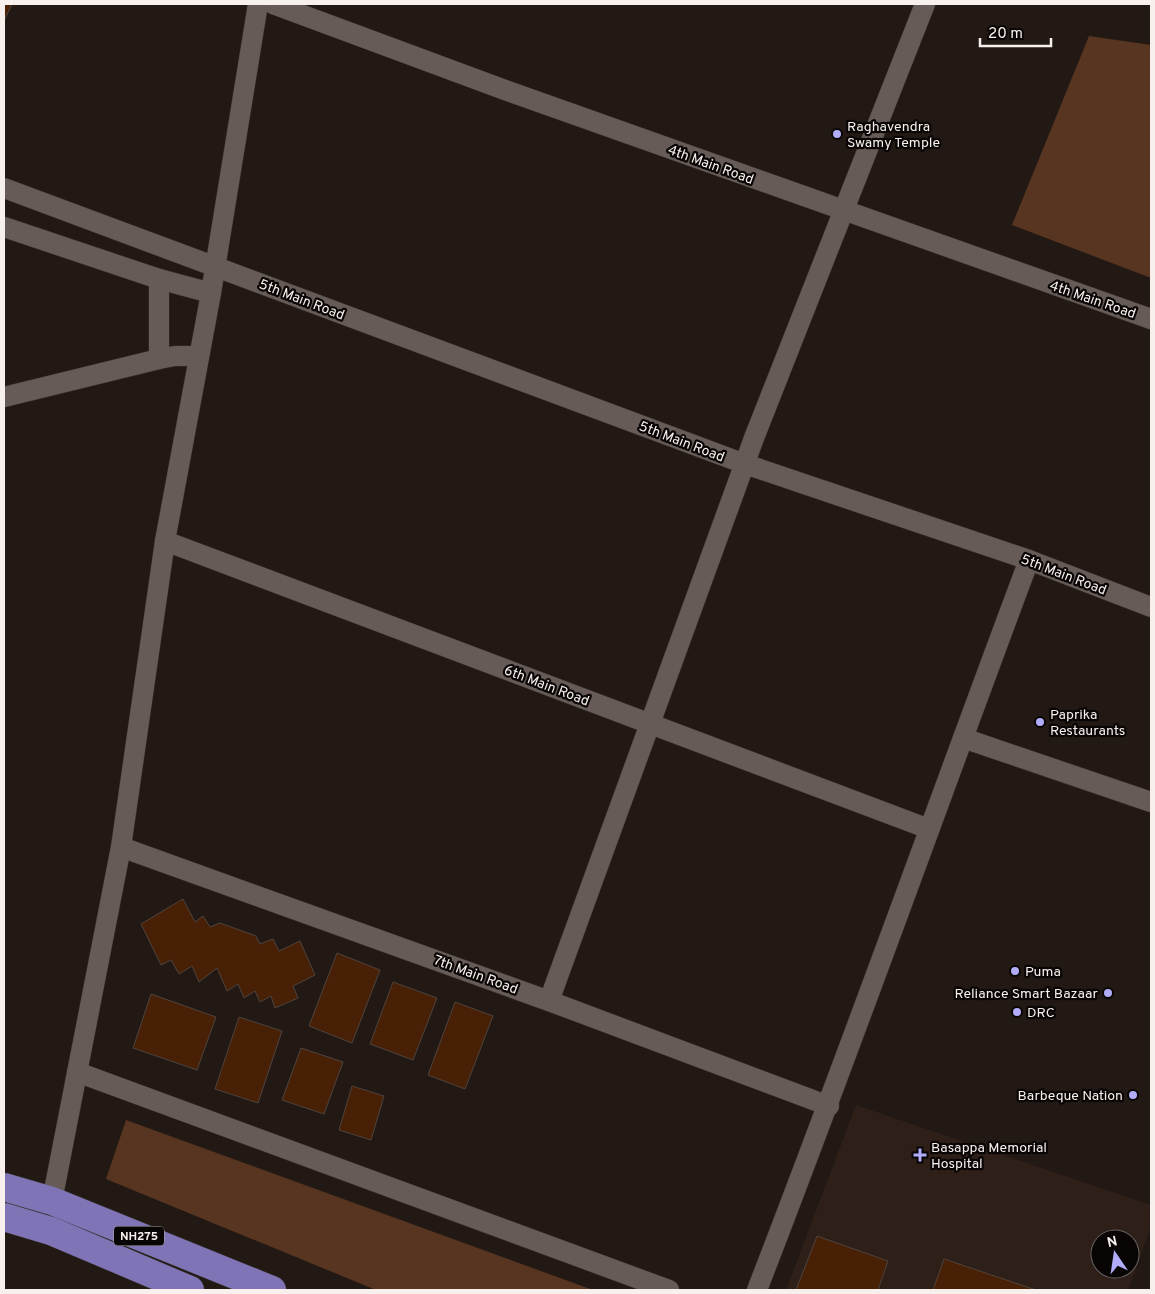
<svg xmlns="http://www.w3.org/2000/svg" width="1155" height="1294" viewBox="0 0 1155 1294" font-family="Overpass,sans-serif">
  <rect width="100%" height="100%" fill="#221914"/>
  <!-- built -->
  <path fill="#2e1f18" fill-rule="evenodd" d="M856,1105L1151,1205V1226L1128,1290H786ZM1100,1239H1130V1269H1100Z"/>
  <!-- green -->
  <g fill="#583520">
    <polygon points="1089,36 1151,45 1151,278 1012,225"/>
    <polygon points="126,1120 593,1290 376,1290 106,1179"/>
  </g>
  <!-- building -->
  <g fill="#482006" stroke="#4e443f">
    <polygon points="4,4 12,4 4,21"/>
    <polygon points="183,899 195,922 203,916 210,927 220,923 256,936 260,944 273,939 279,951 300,941 315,975 293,986 298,998 275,1008 271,996 260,1002 255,991 244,998 238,984 227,991 217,968 199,982 192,966 179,974 171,960 161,965 141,924"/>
    <polygon points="337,953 380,970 352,1043 309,1026"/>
    <polygon points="393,982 437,998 413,1060 370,1044"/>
    <polygon points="151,994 216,1017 197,1070 133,1048"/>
    <polygon points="455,1002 493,1016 465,1089 428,1075"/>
    <polygon points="239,1017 282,1031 258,1103 215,1089"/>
    <polygon points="301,1048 343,1062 324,1114 282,1100"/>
    <polygon points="352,1086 384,1096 371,1140 339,1130"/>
    <polygon points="817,1236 888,1261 878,1290 796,1290"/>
    <polygon points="944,1259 1036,1290 933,1290"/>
  </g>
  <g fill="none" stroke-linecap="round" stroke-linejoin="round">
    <defs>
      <g id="minor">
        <polyline points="273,4 505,90 1151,319"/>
        <polyline points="4,188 745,464 1029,560 1151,607"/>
        <polyline points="4,227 159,279 211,293"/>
        <polyline points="159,359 159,279"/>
        <polyline points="4,397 159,359 175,356 199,356"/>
        <polyline points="165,541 929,829"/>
        <polyline points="963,738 1151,802"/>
        <polyline points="121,847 549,1001 829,1106"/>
        <polyline points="549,1001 754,438 925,4"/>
        <polyline points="77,1072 669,1290"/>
        <polyline points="52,1201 121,847 165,541 211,293 258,4"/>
        <path d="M757,1290C851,1048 938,803 1029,560"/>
      </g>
      <g id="primary">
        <polyline points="4,1187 52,1201 272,1290"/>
        <polyline points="4,1217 51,1231 190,1290"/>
      </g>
    </defs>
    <!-- minor casing -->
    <use href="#minor" stroke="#3a3431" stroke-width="21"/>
    <!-- primary casing -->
    <use href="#primary" stroke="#3a3431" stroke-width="29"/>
    <!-- minor -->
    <use href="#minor" stroke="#665b56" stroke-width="20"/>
    <!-- primary -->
    <use href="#primary" stroke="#7f74b5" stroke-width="28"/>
  </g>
  <!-- markers -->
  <g fill="#b1adfa" stroke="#080504" stroke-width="2">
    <circle cx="837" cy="134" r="5"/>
    <circle cx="1040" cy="722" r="5"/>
    <circle cx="1015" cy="971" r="5"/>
    <circle cx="1108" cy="993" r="5"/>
    <circle cx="1017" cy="1012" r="5"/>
    <circle cx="1133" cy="1095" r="5"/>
    <path d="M917.5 1147.5h5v5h5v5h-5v5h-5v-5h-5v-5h5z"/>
  </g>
  <g text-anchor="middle" stroke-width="4.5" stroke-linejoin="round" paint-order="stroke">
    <!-- shield labels -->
    <rect fill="#080504" stroke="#afaaa7" stroke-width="1" x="114" y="1226.5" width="50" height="19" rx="4"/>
    <g font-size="12" font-weight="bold" fill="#f7f0ed">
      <text x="139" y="1240">NH275</text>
    </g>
    <!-- poi labels -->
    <g font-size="14" fill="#f7f0ed" stroke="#080504" text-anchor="start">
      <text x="847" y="131">Raghavendra<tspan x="847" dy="16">Swamy Temple</tspan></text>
      <text x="1050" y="719">Paprika<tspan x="1050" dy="16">Restaurants</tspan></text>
      <text x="1025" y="976">Puma</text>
      <text x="1098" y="998" text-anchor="end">Reliance Smart Bazaar</text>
      <text x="1027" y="1017">DRC</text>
      <text x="1123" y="1100" text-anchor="end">Barbeque Nation</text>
      <text x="931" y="1152">Basappa Memorial<tspan x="931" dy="16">Hospital</tspan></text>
    </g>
    <!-- street labels -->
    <g font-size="14" fill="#f7f0ed" stroke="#080504">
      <text transform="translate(711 164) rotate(20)" y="5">4th Main Road</text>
      <text transform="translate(302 299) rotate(21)" y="5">5th Main Road</text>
      <text transform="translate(1093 299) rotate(19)" y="5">4th Main Road</text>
      <text transform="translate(682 441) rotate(21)" y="5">5th Main Road</text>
      <text transform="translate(1064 574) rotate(21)" y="5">5th Main Road</text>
      <text transform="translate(547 685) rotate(21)" y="5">6th Main Road</text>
      <text transform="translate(476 974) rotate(20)" y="5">7th Main Road</text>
    </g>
  </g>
  <!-- border -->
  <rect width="1155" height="1294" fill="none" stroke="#f7f0ed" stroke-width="10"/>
  <!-- north arrow -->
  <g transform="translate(1115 1254) rotate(347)"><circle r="24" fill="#080504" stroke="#686361"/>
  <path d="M0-4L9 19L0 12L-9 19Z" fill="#b1adfa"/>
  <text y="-8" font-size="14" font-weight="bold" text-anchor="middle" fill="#f7f0ed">N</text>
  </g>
  <!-- scale -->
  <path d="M980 38v8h71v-8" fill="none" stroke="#f7f0ed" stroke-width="2.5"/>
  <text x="988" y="38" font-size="15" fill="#f7f0ed" stroke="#080504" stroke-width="4" paint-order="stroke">20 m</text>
</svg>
